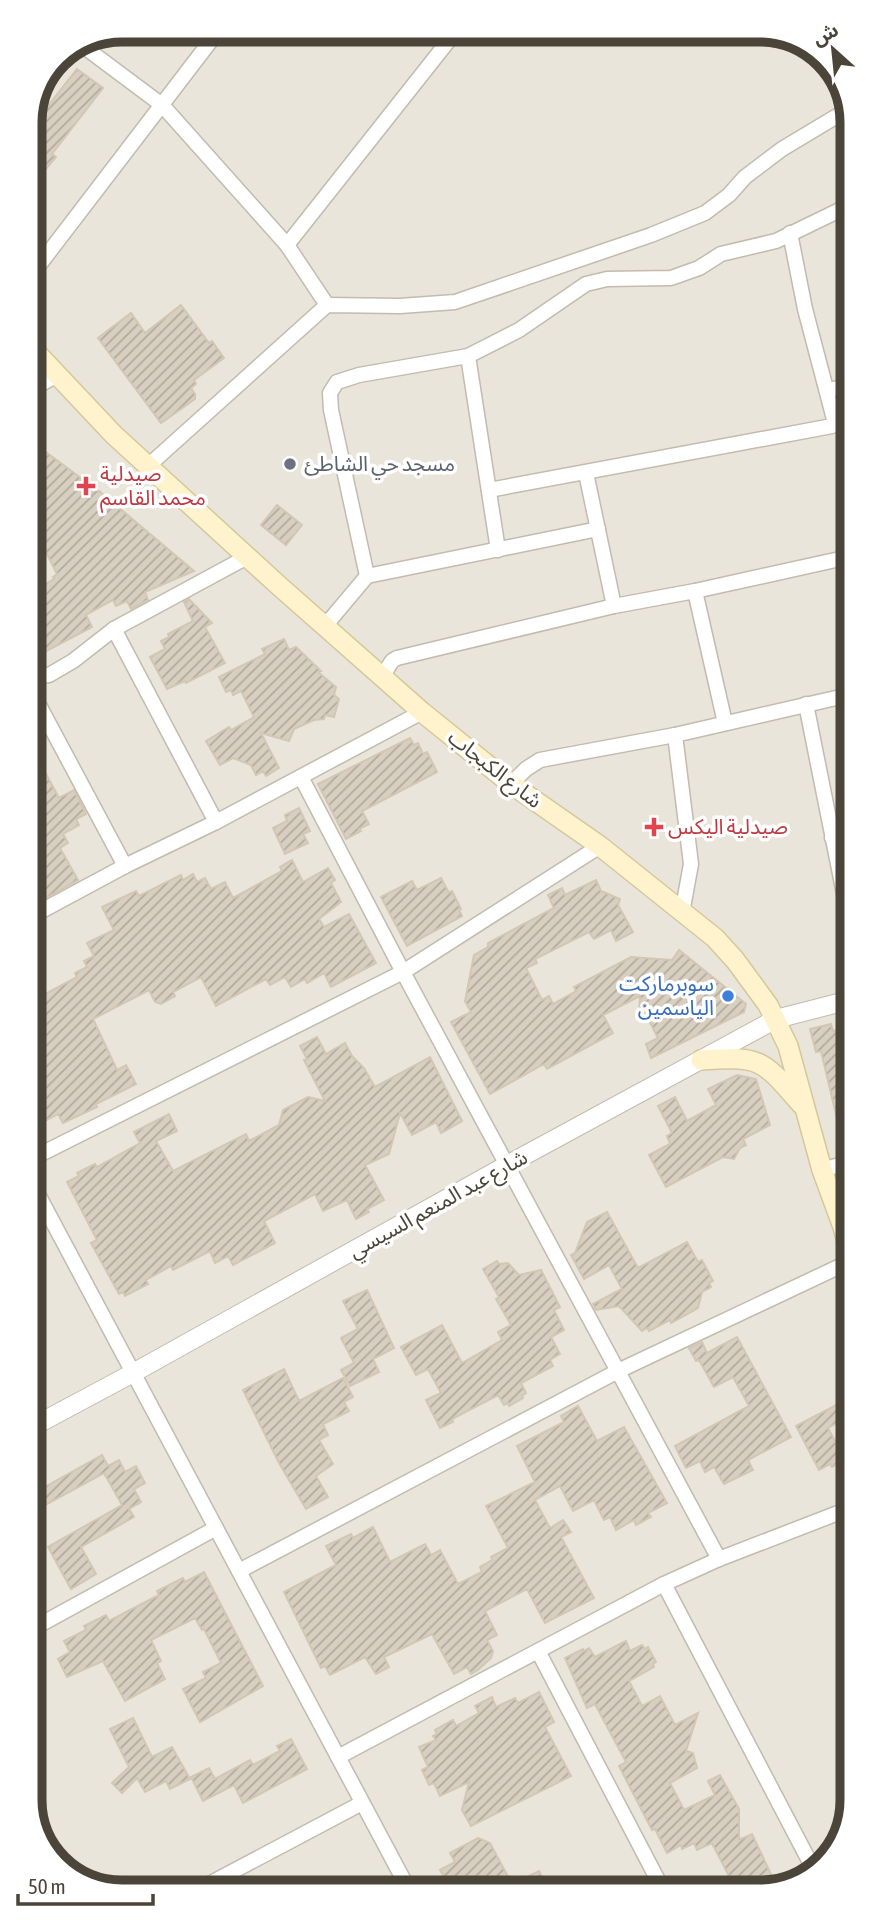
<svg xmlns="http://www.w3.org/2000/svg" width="882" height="1922" viewBox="0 0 882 1922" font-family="'Asap Condensed','Noto Sans Arabic',sans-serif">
  <defs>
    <pattern id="building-hatch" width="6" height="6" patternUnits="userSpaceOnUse" patternTransform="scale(1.75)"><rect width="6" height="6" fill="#d8cfc1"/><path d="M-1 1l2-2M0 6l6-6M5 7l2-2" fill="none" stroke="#b1aa9e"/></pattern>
  </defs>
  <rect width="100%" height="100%" fill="#f6f3ec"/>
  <!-- residential -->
  <polygon fill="#eae5da" points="122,30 767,30 816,49 847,92 852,1801 833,1856 790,1887 115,1892 66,1873 35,1830 30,116 57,56"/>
  <!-- building -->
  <g fill="url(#building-hatch)" stroke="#d3c7b4" stroke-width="2">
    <polygon points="77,69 103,88 52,154 56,157 30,188 30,129"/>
    <polygon points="181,305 209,343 212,341 224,358 194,380 196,384 191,388 195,394 195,399 161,423 98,338 131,313 145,333"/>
    <polygon points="31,441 85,481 86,480 194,571 145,592 148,600 131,609 127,601 116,606 113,600 86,615 92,627 31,659 31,592 54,579 53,577 57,574 45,550 36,555 31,546"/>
    <polygon points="277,505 302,525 286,545 261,525"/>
    <polygon points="189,599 212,623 205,627 225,663 186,683 185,681 167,689 150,657 165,649 161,641 169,637 168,634 193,621 184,602"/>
    <polygon points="284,639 289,650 296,647 321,671 318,672 336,687 334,695 339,699 334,717 325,715 324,719 314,720 294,729 289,741 261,733 279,768 266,776 263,771 256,775 251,765 233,758 220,765 206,741 229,727 231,730 254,717 241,691 233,695 231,690 226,692 219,677 265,654 262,649"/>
    <polygon points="410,738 414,745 418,743 423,754 427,752 437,772 362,811 369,824 359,829 361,831 346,839 318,784"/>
    <polygon points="32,748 59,798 74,790 86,814 76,819 79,825 63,834 68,843 60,848 78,880 46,898 32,872"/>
    <polygon points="299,808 310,831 303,834 308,843 285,854 273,828 287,821 285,815"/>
    <polygon points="292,860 303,882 328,868 335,880 331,883 341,902 319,919 324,927 349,914 376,963 331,987 324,973 307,983 305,979 291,987 285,977 270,985 266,979 216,1006 201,977 173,992 175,996 161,1004 155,1002 149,990 93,1019 117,1070 126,1065 136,1084 96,1104 97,1107 63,1123 58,1114 41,1123 33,1107 33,1086 43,1081 33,1063 32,1001 77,977 75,973 87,967 84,961 94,956 87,943 114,930 102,907 136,891 139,896 181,875 183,880 193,874 197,882 205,878 211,889 225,882 233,898 282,871 280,867"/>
    <polygon points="441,878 449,893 452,891 461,909 459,910 462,916 407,946 381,897 412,881 417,890"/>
    <polygon points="596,880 601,891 620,899 618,905 633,932 616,941 611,930 594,939 589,932 535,959 537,963 526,968 542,1000 549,996 553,1004 576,991 574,987 631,957 672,960 679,950 746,1004 744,1012 651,1058 646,1044 658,1038 645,1013 639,1013 640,996 603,1015 613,1033 547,1069 544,1064 490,1094 451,1022 471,1012 465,1001 474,955 488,947 488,943 554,908 548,895 562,888 565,895"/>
    <polygon points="831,1024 833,1031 850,1027 850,1153 845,1153 821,1051 816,1052 810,1029"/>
    <polygon points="317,1037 326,1054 345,1043 352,1056 364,1068 375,1087 430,1057 462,1121 441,1133 436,1122 412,1135 400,1113 389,1154 365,1165 384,1200 367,1209 369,1212 356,1219 347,1200 323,1211 315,1194 264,1221 275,1243 233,1265 228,1256 215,1263 210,1251 173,1270 171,1266 146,1280 148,1284 125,1296 123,1292 119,1294 91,1243 97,1240 67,1182 79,1176 77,1173 95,1164 97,1167 140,1143 134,1132 169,1114 177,1131 156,1141 173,1171 246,1134 249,1141 279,1125 283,1110 308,1097 325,1101 304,1060 307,1059 300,1046"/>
    <polygon points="737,1075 756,1079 770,1125 743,1139 746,1145 740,1148 734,1159 723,1157 666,1187 649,1155 670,1144 667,1136 672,1133 658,1106 675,1097 687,1121 716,1105 708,1089"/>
    <polygon points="607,1212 638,1268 687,1242 698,1262 702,1260 713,1281 709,1283 711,1287 702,1292 698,1308 671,1323 670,1320 649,1331 647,1328 642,1331 619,1306 596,1310 593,1304 622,1289 609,1265 584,1279 571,1255 575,1253 587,1222"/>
    <polygon points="497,1261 499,1264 508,1263 519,1275 541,1270 560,1307 554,1310 564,1330 551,1337 560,1354 550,1360 553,1366 521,1383 526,1393 522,1396 523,1398 509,1406 508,1403 504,1405 498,1395 452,1419 453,1422 440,1428 426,1400 441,1393 428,1369 416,1375 401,1347 442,1325 462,1363 502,1340 498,1332 511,1325 496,1299 499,1297 483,1269"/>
    <polygon points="367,1290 394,1348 373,1359 379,1372 350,1386 341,1370 354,1363 341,1338 358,1329 343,1301"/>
    <polygon points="737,1337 791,1437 748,1460 753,1470 724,1484 714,1467 705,1472 700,1461 686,1468 675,1446 749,1406 733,1377 714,1387 699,1360 696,1361 689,1348 702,1342 707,1353"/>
    <polygon points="284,1369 299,1401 343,1378 353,1397 344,1402 349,1411 323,1424 328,1435 319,1440 333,1464 316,1476 328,1497 306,1509 279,1463 243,1390"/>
    <polygon points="838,1404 846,1418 828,1428 845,1460 832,1467 830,1464 819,1470 796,1426"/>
    <polygon points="578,1406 597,1441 624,1427 667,1503 648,1513 651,1517 636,1525 634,1520 616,1530 610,1517 604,1520 594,1500 573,1511 560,1486 535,1500 550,1528 563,1520 571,1532 561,1537 594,1598 545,1623 527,1589 485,1611 497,1635 487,1640 493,1651 491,1658 478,1670 471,1674 467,1667 454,1674 432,1634 384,1657 389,1667 376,1674 365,1657 330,1675 325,1666 321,1668 284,1592 336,1565 326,1546 351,1534 353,1538 373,1527 390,1562 425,1544 431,1555 440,1550 458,1584 482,1572 480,1567 492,1560 491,1557 508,1548 486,1506 535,1482 517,1446 564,1422 561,1416"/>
    <polygon points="102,1455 108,1466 119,1460 125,1472 136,1466 145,1483 134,1489 141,1502 129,1509 134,1517 81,1547 96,1574 71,1589 48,1547 122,1505 104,1473 34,1511 34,1493"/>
    <polygon points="204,1572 263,1686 200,1722 183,1689 206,1678 203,1672 221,1663 204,1629 202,1630 195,1618 151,1640 161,1661 157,1663 165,1679 125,1701 103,1661 67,1677 58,1659 70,1652 64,1641 86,1630 84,1626 106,1615 109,1621 159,1595 157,1591 183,1578 185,1582"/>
    <polygon points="626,1641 630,1651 642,1645 645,1649 648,1647 656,1662 653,1664 654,1667 629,1681 642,1706 660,1696 675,1725 698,1713 686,1751 693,1753 697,1768 670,1783 684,1810 715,1795 708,1781 720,1775 739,1809 739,1840 752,1834 777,1887 735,1888 712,1843 697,1850 694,1843 682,1849 681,1845 667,1853 655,1829 652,1830 619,1766 626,1762 595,1704 587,1708 565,1658 583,1649 584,1651 589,1648 595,1657"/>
    <polygon points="539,1692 554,1722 545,1727 571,1776 471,1826 462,1810 469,1782 440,1796 434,1783 429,1785 422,1770 428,1767 419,1747 436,1740 433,1736 437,1734 435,1730 453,1720 456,1726 479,1713 475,1706 492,1697 496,1707 515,1698 518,1703"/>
    <polygon points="133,1718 152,1757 172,1747 190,1779 170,1789 166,1781 145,1792 137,1778 122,1793 112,1783 129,1767 110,1729"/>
    <polygon points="291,1739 307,1769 243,1803 234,1785 203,1801 191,1777 209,1768 215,1779 250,1760 253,1765 280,1751 277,1746"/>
    <polygon points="478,1838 490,1843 512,1884 539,1871 548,1889 451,1890 440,1870 455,1862 450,1853"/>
  </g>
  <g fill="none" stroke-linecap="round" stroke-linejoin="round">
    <defs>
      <g id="minor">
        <polyline points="83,46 162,105 287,245 327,305"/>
        <polyline points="287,245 457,30"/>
        <polyline points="30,277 219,30"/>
        <polyline points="468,356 498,550"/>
        <polyline points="31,390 57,375"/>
        <polyline points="828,390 848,386"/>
        <polyline points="148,466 327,305 400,306 455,302 651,235 705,213 729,195 745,177 782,149 847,110"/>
        <polyline points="586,473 614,606"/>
        <polyline points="489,490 832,426 835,423 805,309 790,233"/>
        <polyline points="367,576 598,529"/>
        <polyline points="695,591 725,723"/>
        <polyline points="325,626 367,576 331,410 330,393 337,382 359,375 468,356 519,330 586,284 607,279 671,278 699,268 721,254 776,241 848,206"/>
        <polyline points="114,629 216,822"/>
        <polyline points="32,677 49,675 73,661 114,629 247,557"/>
        <polyline points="382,677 392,661 397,658 614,606 695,591 849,557"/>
        <polyline points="32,692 125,866"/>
        <polyline points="806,704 850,924"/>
        <polyline points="675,735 691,864 682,913"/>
        <polyline points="301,777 403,972 719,1559"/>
        <polyline points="511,784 526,769 540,760 675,735 849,695"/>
        <polyline points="832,838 849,834"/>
        <polyline points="32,916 125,866 216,822 422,712"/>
        <polyline points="33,1158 403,972 600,846"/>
        <polyline points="822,1170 850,1162"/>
        <polyline points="33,1185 409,1890"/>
        <polyline points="239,1571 618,1371 851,1261"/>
        <polyline points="664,1584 814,1870"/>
        <polyline points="34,1628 216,1528"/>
        <polyline points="538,1651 662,1888"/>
        <polyline points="338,1757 664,1584 719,1559 851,1508"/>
        <polyline points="196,1891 362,1803"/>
      </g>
      <polyline id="tertiary" points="34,1426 133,1373 507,1165 776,1019 850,1000"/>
      <g id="secondary">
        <polyline points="31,347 114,435 277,584 422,712 511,784 600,846 715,938 735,960 768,1005 788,1046 822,1170 843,1227 851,1257"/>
        <path d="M701,1060C761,1056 762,1059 801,1104"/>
      </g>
    </defs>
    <!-- minor casing -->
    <use href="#minor" stroke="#c2bbae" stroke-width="17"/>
    <!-- tertiary casing -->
    <use href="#tertiary" stroke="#c2bbae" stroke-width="20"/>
    <!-- secondary casing -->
    <use href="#secondary" stroke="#d6c79b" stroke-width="22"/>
    <!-- minor -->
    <use href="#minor" stroke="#fff" stroke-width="14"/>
    <!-- tertiary -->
    <use href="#tertiary" stroke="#fff" stroke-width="18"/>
    <!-- secondary -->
    <use href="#secondary" stroke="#fff3cd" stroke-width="19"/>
  </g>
  <!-- markers -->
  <circle fill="#6b7280" stroke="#fff" stroke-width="2.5" cx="290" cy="464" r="7"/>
  <g fill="#e0444e" stroke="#fff" stroke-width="2.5">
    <path d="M82.5 475.5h7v7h7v7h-7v7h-7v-7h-7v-7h7z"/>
    <path d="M650.5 816.5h7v7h7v7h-7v7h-7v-7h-7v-7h7z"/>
  </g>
  <circle fill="#3f7fe0" stroke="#fff" stroke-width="2.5" cx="728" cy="996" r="7"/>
  <g text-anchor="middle" stroke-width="7" stroke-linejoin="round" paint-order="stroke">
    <!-- worship labels -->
    <g font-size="21" fill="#5b616d" stroke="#fff" text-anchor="start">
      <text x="304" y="471">مسجد حي الشاطئ</text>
    </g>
    <!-- health labels -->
    <g font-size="21" fill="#be3a42" stroke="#fff" text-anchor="start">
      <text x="100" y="481">صيدلية<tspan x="100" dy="24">محمد القاسم</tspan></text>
      <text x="668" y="834">صيدلية اليكس</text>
    </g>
    <!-- street labels -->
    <g font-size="21" fill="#4b4439" stroke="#fff">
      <text transform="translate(495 769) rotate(38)" y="7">شارع الكبجاب</text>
      <text transform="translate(438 1204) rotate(-29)" y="7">شارع عبد المنعم السيسي</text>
    </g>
    <!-- shop labels -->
    <g font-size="21" fill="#366cbe" stroke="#fff" text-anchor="end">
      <text x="714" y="991">سوبرماركت<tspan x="714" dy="24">الياسمين</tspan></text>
    </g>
  </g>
  <!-- crop -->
  <path d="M0 0H882V1922H0ZM122 42H760A80 80 0 0 1 840 122V1800A80 80 0 0 1 760 1880H122A80 80 0 0 1 42 1800V122A80 80 0 0 1 122 42Z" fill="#fff" fill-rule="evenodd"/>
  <path fill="none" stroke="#4b4439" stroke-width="9" d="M122 42H760A80 80 0 0 1 840 122V1800A80 80 0 0 1 760 1880H122A80 80 0 0 1 42 1800V122A80 80 0 0 1 122 42Z"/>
  <!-- north arrow -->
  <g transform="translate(833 49) rotate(333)" stroke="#ffffff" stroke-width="5" paint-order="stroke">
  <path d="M0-5L12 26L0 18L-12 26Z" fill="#4b4439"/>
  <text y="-10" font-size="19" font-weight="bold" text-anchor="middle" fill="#4b4439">ش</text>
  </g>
  <!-- scale -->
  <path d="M18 1894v10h135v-10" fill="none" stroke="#4b4439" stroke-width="3.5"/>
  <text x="28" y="1894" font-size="21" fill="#4b4439" stroke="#ffffff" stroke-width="5" paint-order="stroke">50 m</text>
</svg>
